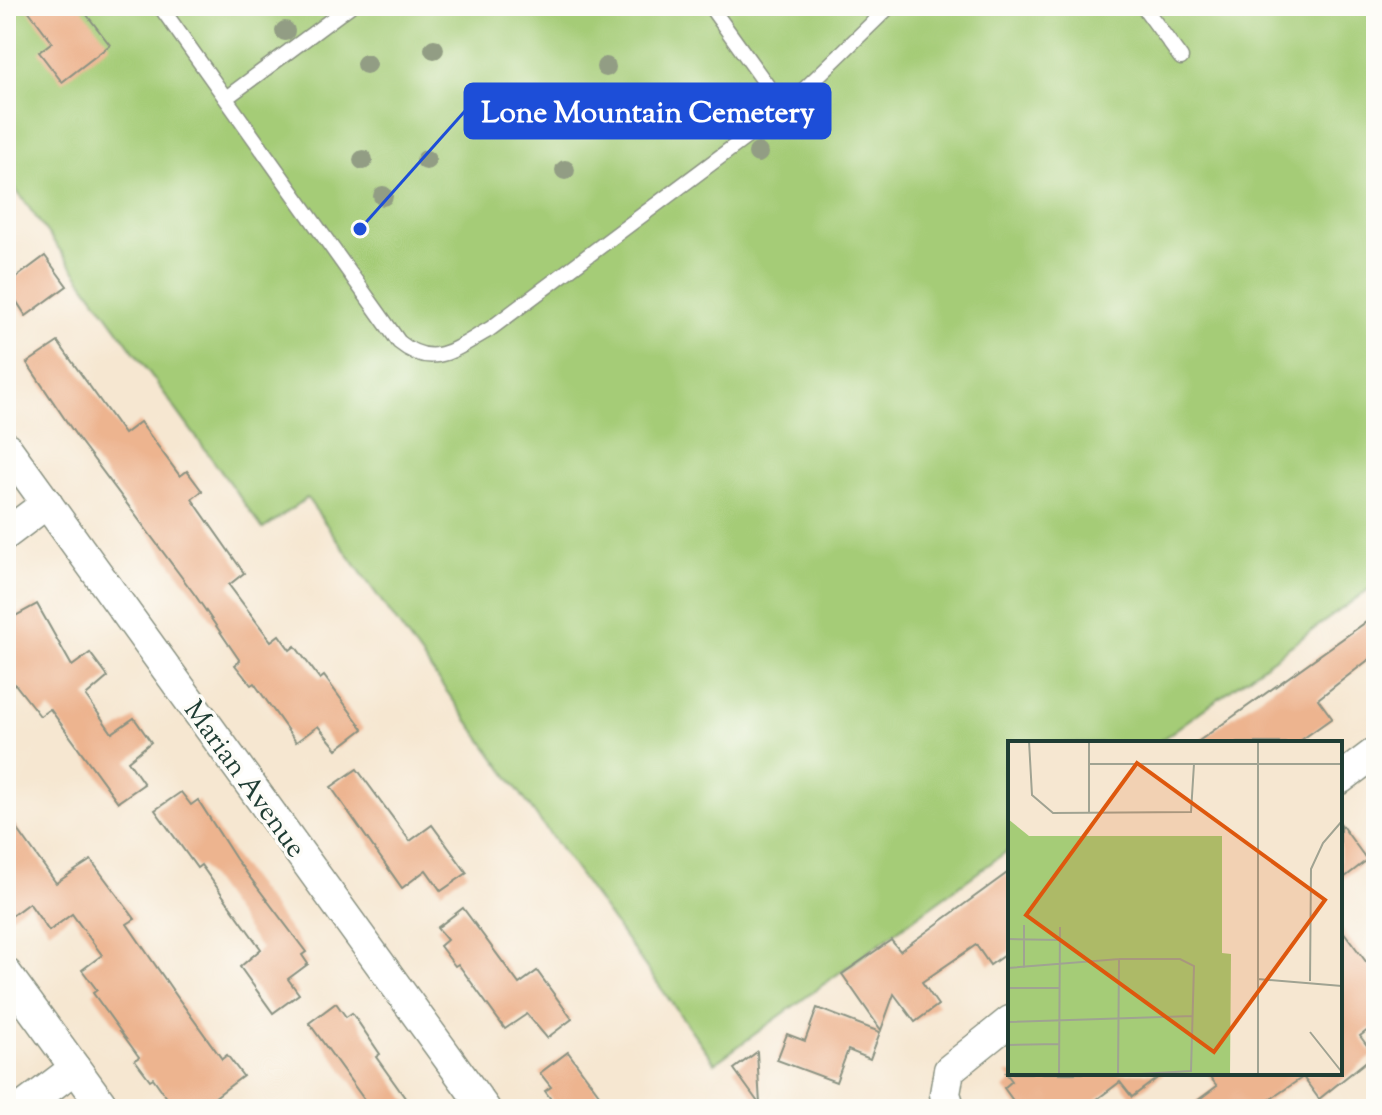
<svg xmlns="http://www.w3.org/2000/svg" width="1382" height="1115" viewBox="0 0 1382 1115" font-family="'Sorts Mill Goudy',serif">
  <rect width="100%" height="100%" fill="#fdfcf7"/>
  <filter id="ink" filterUnits="userSpaceOnUse"><feTurbulence type="fractalNoise" baseFrequency=".0125" numOctaves="2"/><feDisplacementMap in="SourceGraphic" scale="16" xChannelSelector="R" yChannelSelector="G"/><feConvolveMatrix kernelMatrix="1 2 1 2 8 2 1 2 1" color-interpolation-filters="sRGB"/></filter>
  <filter id="wash" filterUnits="userSpaceOnUse"><feTurbulence type="fractalNoise" baseFrequency=".006" numOctaves="4" result="noise"/><feDisplacementMap in="SourceGraphic" scale="32" xChannelSelector="R" yChannelSelector="G"/><feGaussianBlur stdDeviation="1.8" result="paint"/><feColorMatrix in="noise" values="0 0 0 0 0 0 0 0 0 0 0 0 0 0 0 0 0 1.4 0 .05"/><feComposite in="paint" operator="in"/></filter>
  <g filter="url(#wash)">
    <rect width="100%" height="100%" fill="#f6e7d1"/>
    <!-- green -->
    <polygon fill="#a5cc77" stroke="#628456" stroke-width="2" points="6,6 1376,6 1376,584 1157,743 1010,743 1010,849 715,1063 307,498 263,529 6,176"/>
    <g id="blocks">
      <!-- building -->
      <g fill="#edb48f">
        <polygon points="25,6 80,6 110,45 62,82 39,52 52,42"/>
        <polygon points="45,256 67,286 26,316 6,285"/>
        <polygon points="58,342 124,434 140,422 180,476 187,471 202,491 192,499 244,573 229,585 271,641 279,635 290,650 295,646 320,679 324,676 363,729 337,749 318,726 296,742 254,683 251,685 235,665 240,661 195,595 77,437 27,363"/>
        <polygon points="37,604 72,666 90,653 108,677 86,696 112,733 134,718 151,742 128,761 144,784 118,802 50,709 40,716 15,684 6,689 6,621"/>
        <polygon points="1376,615 1376,654 1318,699 1332,718 1297,743 1196,743"/>
        <polygon points="357,769 410,841 432,825 467,873 441,891 426,870 402,888 331,787"/>
        <polygon points="181,792 191,805 198,800 236,859 306,952 302,955 308,964 288,979 299,994 273,1013 240,967 261,949 201,865 197,868 155,810"/>
        <polygon points="6,813 56,883 91,860 135,919 127,924 178,998 222,1059 227,1055 243,1076 214,1098 221,1109 175,1109 153,1078 150,1080 135,1060 139,1057 93,993 97,990 82,970 102,955 72,914 49,931 29,903 6,920"/>
        <polygon points="1340,823 1367,860 1340,881"/>
        <polygon points="1010,871 1010,951 990,965 976,945 922,982 938,1005 915,1022 894,994 881,1030 842,974 891,940 900,951"/>
        <polygon points="463,908 519,984 537,971 572,1019 547,1038 527,1014 505,1029 458,964 455,966 440,946 447,940 437,928"/>
        <polygon points="1340,927 1376,975 1376,1024 1360,1036 1374,1055 1319,1099 1303,1077 1256,1109 1186,1109 1217,1086 1207,1073 1340,1073"/>
        <polygon points="336,1003 346,1017 352,1013 380,1054 376,1057 413,1109 371,1109 309,1023"/>
        <polygon points="817,1008 880,1032 870,1059 848,1050 836,1082 777,1060 787,1034 805,1041"/>
        <polygon points="568,1052 610,1109 558,1109 545,1091 551,1087 540,1073"/>
        <polygon points="757,1052 760,1105 734,1069"/>
        <polygon points="1006,1073 1164,1073 1132,1097 1120,1082 1084,1109 1019,1109 1004,1088 1012,1081"/>
      </g>
    </g>
  </g>
  <g filter="url(#ink)">
    <use href="#blocks" fill-opacity="0" stroke="#8a9282" stroke-width="2"/>
    <g fill="none" stroke-linecap="round" stroke-linejoin="round">
      <defs>
        <g id="lane">
          <path d="M160,6L399,342C434,371 457,347 490,329L784,109"/>
          <polyline points="710,6 784,109 890,6"/>
          <polyline points="1143,6 1181,58"/>
          <polyline points="226,98 350,6"/>
        </g>
        <g id="street">
          <polyline points="6,447 485,1109"/>
          <polyline points="6,534 47,503"/>
          <polyline points="1340,779 1376,752"/>
          <polyline points="6,973 105,1109"/>
          <polyline points="21,1109 75,1068"/>
          <polyline points="950,1109 945,1094 949,1070 1010,1021"/>
        </g>
      </defs>
      <!-- lane casing -->
      <use href="#lane" stroke="#8a9282" stroke-width="17"/>
      <!-- street casing -->
      <use href="#street" stroke="#8a9282" stroke-width="33"/>
      <!-- lane -->
      <use href="#lane" stroke="#fff" stroke-width="14"/>
      <!-- street -->
      <use href="#street" stroke="#fff" stroke-width="30"/>
    </g>
    <!-- trees -->
    <g fill="#929d84">
      <circle cx="285" cy="31" r="10"/>
      <circle cx="434" cy="49" r="10"/>
      <circle cx="366" cy="64" r="10"/>
      <circle cx="606" cy="67" r="10"/>
      <circle cx="758" cy="153" r="10"/>
      <circle cx="363" cy="160" r="10"/>
      <circle cx="426" cy="160" r="10"/>
      <circle cx="565" cy="170" r="10"/>
      <circle cx="383" cy="196" r="10"/>
    </g>
  </g>
  <g text-anchor="middle" stroke-width="7" stroke-linejoin="round" paint-order="stroke">
    <!-- street labels -->
    <g font-size="28" fill="#1f3d34" stroke="#fdfcf7">
      <text transform="translate(246 778) rotate(54)" y="10">Marian Avenue</text>
    </g>
  </g>
  <!-- overview -->
  <g transform="translate(1008 741)">
    <rect width="334" height="334" fill="#f6e7d1"/>
    <path d="M0,78L21,95H214V212L223,213L222,334H0Z" fill="#a5cc77"/>
    <path fill="none" stroke="#a0a392" stroke-width="2" d="M21,0L24,54L45,72L183,71L186,23M81,0V72M81,23H334M0,198L52,199M111,218H172L186,225L183,330L115,334M0,227L111,218L110,334M16,227V184M250,238L334,245M302,240L303,128L315,102L334,80M0,247H51M0,281L185,275M302,291L333,330M0,304L51,303M51,334L52,186M250,334V0"/>
    <path fill="#de580e" fill-opacity="0.15" stroke="#de580e" stroke-width="4" d="M129,22L317,159L206,311L18,174Z"/>
    <rect width="334" height="334" fill="none" stroke="#1f3d34" stroke-width="4"/>
  </g>
  <!-- callouts -->
  <path fill="none" stroke="#1d4ed8" stroke-width="3" d="M360 229L465 111"/>
  <circle fill="#1d4ed8" stroke="#fdfcf7" stroke-width="3" cx="360" cy="229" r="8"/>
  <rect fill="#1d4ed8" stroke="#1d4ed8" stroke-width="3" x="465" y="84" width="365" height="54" rx="8"/>
  <g font-size="30" text-anchor="middle" font-weight="bold" fill="#fff">
    <text x="648" y="122">Lone Mountain Cemetery</text>
  </g>
  <!-- margin -->
  <rect width="1382" height="1115" fill="none" stroke="#fdfcf7" stroke-width="32"/>
</svg>
